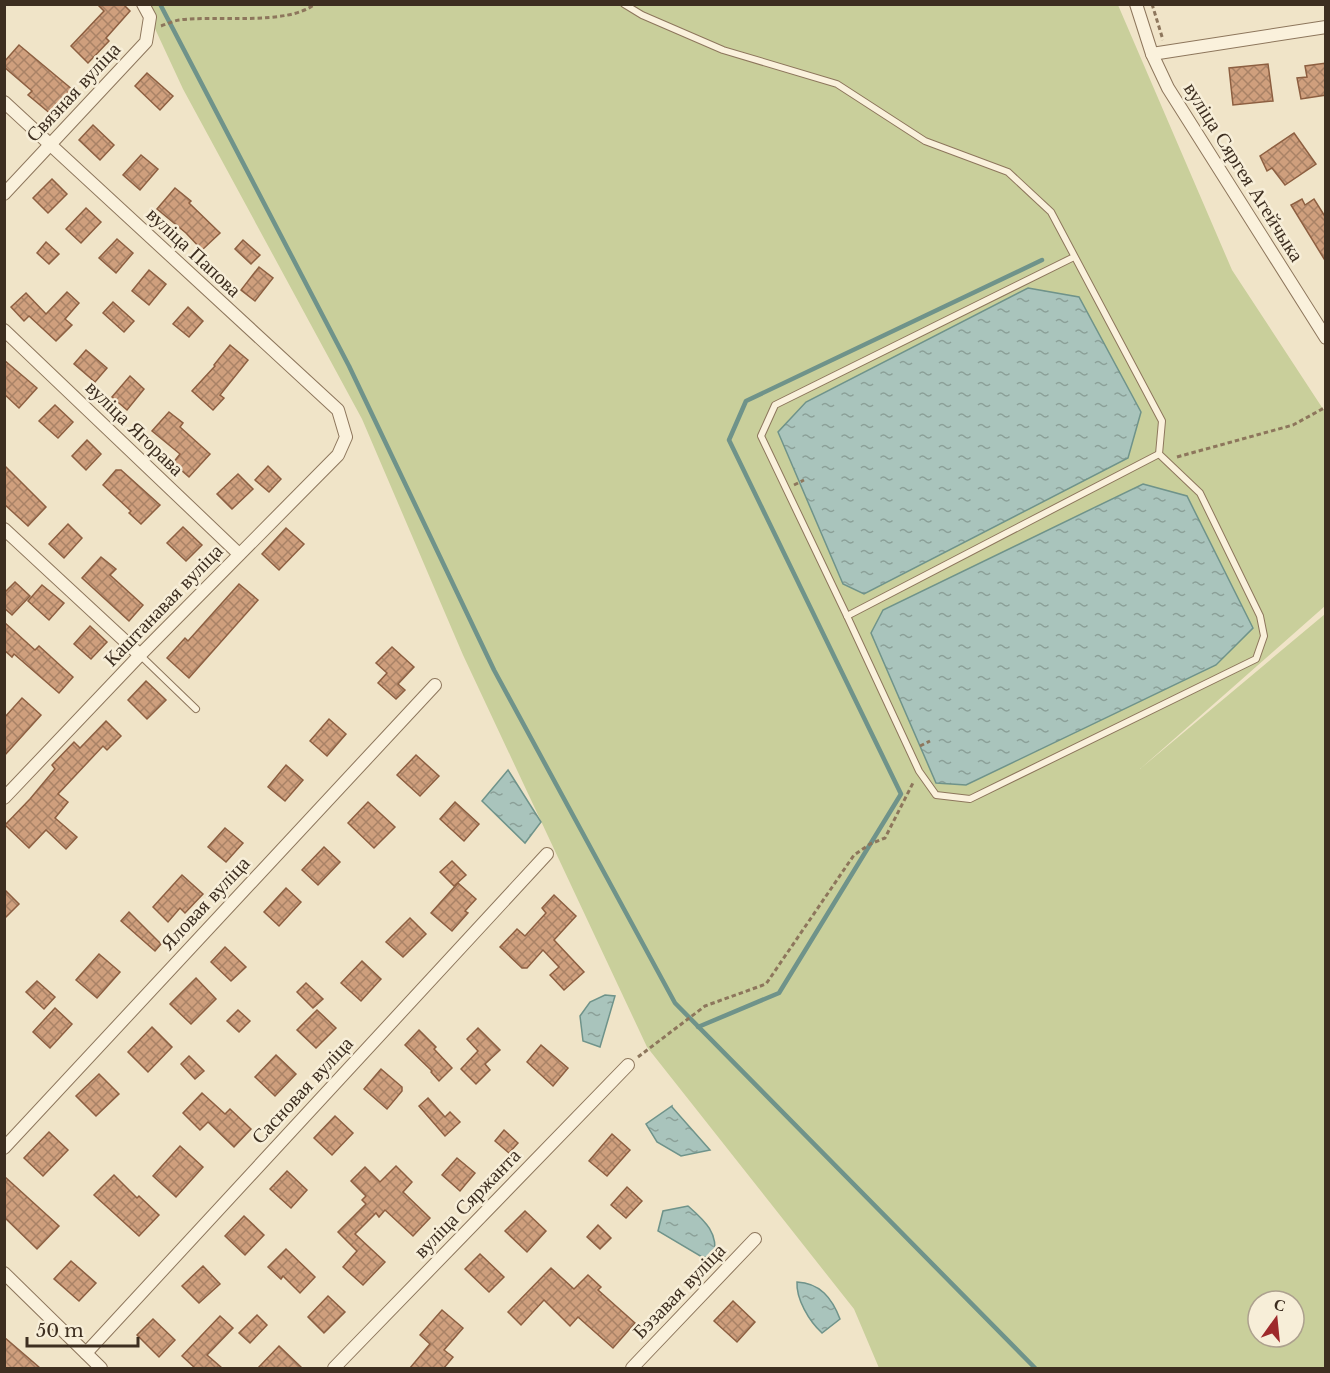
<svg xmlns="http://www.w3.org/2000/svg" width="1330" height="1373" viewBox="0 0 1330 1373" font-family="'Libre Baskerville',serif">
  <defs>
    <pattern id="water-ripples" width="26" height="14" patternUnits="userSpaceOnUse" patternTransform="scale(1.5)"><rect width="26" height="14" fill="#a9c4bc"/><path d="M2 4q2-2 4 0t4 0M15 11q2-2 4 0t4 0" fill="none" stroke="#8ba098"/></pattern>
    <pattern id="building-cross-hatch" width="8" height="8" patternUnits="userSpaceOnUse" patternTransform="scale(1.5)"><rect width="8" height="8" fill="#cf9f7d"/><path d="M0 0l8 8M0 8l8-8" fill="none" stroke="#a98266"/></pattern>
  </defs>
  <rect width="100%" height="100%" fill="#f0e4c8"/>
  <!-- green -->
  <path fill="#c9cf9b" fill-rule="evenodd" d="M144,5H1118L1232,270L1325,412V606L1140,769L1325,614V1368H879L854,1309L647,1047L463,655L362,419L183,89ZM1258,1301H1294V1337H1258Z"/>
  <!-- water -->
  <g fill="url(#water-ripples)" stroke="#6f938a" stroke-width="1.5">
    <polygon points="1028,288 1079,297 1141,412 1128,458 864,594 843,584 778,432 806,402"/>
    <polygon points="1143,484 1187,496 1253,628 1216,665 966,785 936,783 871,633 883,610"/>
    <polygon points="508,770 541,822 525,843 482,801"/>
    <polygon points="605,995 615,996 600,1047 583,1041 580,1016 590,1002"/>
    <polygon points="672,1106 672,1107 710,1150 681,1156 657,1142 646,1124"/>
    <path d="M688,1206C705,1221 719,1233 714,1257H702L658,1231L663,1211Z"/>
    <path d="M797,1282C820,1283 832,1298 840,1319L822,1333C809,1321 796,1299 797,1282Z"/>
  </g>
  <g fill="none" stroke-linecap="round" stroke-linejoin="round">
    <!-- stream -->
    <g stroke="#6f938a" stroke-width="4.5">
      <polyline points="160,4 349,366 494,670 675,1003 1035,1368"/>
      <polyline points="698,1027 779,993 901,794 729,440 746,401 1042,260"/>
    </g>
  </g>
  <!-- building -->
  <g fill="url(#building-cross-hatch)" stroke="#8d5f41" stroke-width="1.5">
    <polygon points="97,4 123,4 130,11 106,38 109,41 88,63 71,46 104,11"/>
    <polygon points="19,45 73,90 52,115 28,95 32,91 4,67 4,62"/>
    <polygon points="1326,63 1326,95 1301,99 1297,78 1307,77 1305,66"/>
    <polygon points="1268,64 1273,101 1233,105 1229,68"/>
    <polygon points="147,73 173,96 160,110 135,86"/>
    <polygon points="93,125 114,145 100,160 79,140"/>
    <polygon points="1294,133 1316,164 1285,185 1272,168 1267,171 1260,156"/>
    <polygon points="141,155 158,169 140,190 123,175"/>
    <polygon points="52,179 67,194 48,213 33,198"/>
    <polygon points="175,188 191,201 189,203 220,233 202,250 186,233 157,209"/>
    <polygon points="1302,199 1305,205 1314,199 1326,218 1326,262 1291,205"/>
    <polygon points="86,208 101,222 81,243 66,229"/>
    <polygon points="117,239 133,253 116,273 99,258"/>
    <polygon points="243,240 260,255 251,264 235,249"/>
    <polygon points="46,242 59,254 49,264 37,253"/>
    <polygon points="259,267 273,278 255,301 241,290"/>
    <polygon points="149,270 166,284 149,305 132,291"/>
    <polygon points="67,292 79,303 65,319 72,325 56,341 29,316 24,321 11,307 26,293 46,314"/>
    <polygon points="113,302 134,321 124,332 103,313"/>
    <polygon points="188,307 203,321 189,337 173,324"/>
    <polygon points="230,345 248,360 220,395 224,398 213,410 192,391 215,366 214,365"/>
    <polygon points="86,350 107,368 95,382 74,364"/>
    <polygon points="4,360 37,388 19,408 4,394"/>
    <polygon points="130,376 144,389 127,410 112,397"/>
    <polygon points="55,405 73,422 58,438 39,421"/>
    <polygon points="169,412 183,423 180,427 210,454 189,477 173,463 180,454 152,431"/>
    <polygon points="87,440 101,454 86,470 72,456"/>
    <polygon points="4,465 46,507 28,526 4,504"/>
    <polygon points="268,466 281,479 269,492 255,480"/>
    <polygon points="116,470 121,470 160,505 141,524 129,513 131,511 103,485"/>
    <polygon points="238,474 253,489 232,509 217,494"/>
    <polygon points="68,524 82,538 64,558 49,544"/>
    <polygon points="183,527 202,545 186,561 167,543"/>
    <polygon points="286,528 304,544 279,570 262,554"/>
    <polygon points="101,557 116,569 110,575 143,605 129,621 82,578"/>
    <polygon points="15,582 30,596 12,615 4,608 4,593"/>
    <polygon points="239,584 258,600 189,678 167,658 185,638 188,641"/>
    <polygon points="42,585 64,603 49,620 28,601"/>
    <polygon points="4,622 35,650 39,646 73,677 59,693 14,654 12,657 4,650"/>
    <polygon points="90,626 107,642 91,659 74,644"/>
    <polygon points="392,647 414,667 398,684 405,690 396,699 378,683 387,673 376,663"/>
    <polygon points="146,681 166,700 147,719 128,700"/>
    <polygon points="22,698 41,715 4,756 4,718"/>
    <polygon points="329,719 346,734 327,756 310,741"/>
    <polygon points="106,721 121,736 107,750 103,746 58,794 68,802 55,818 77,837 66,849 46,830 29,848 5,825 30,799 55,769 52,765 74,742 80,748"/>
    <polygon points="416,755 439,776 420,796 397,775"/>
    <polygon points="286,765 303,780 285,801 268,787"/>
    <polygon points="368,802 395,827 374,848 348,823"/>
    <polygon points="455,802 479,824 464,841 440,819"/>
    <polygon points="225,828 243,843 226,862 208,847"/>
    <polygon points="324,847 340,862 318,885 302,870"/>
    <polygon points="452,861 466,875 454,886 440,872"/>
    <polygon points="182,875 203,894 185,913 180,908 168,922 153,907"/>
    <polygon points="458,883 476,899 465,911 468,913 452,931 431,913"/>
    <polygon points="286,888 301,902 279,926 264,912"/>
    <polygon points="4,889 19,904 4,919"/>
    <polygon points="554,895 576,916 554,940 584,972 564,990 550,975 559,967 543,950 527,968 522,968 500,947 517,929 525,936 546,913 542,908"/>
    <polygon points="129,912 161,944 155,951 121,921"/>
    <polygon points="410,918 426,934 403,957 386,942"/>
    <polygon points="225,947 246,967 231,981 211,962"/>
    <polygon points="99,954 120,972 97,998 76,980"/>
    <polygon points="362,961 381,979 361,1001 341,983"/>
    <polygon points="196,978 216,999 191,1024 170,1004"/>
    <polygon points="37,981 55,997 44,1009 26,992"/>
    <polygon points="306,983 323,999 313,1008 297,992"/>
    <polygon points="55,1008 72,1024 50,1048 33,1032"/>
    <polygon points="238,1010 250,1021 239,1032 227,1021"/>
    <polygon points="317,1010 336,1028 316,1048 297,1030"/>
    <polygon points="152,1027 172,1047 148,1072 128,1052"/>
    <polygon points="478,1028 500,1050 485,1064 490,1070 476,1084 461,1069 478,1051 467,1039"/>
    <polygon points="419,1030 436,1047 434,1049 452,1068 439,1081 431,1072 432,1071 405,1045"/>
    <polygon points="541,1045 568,1068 553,1086 527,1062"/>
    <polygon points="276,1055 296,1074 275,1096 255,1077"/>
    <polygon points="189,1056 204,1071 195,1079 181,1064"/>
    <polygon points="381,1069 402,1087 402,1091 387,1109 364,1089"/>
    <polygon points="99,1074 119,1094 96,1116 76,1096"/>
    <polygon points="202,1093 225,1114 230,1109 251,1129 234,1147 208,1122 200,1130 183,1113"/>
    <polygon points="428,1098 445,1117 450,1112 460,1122 445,1136 419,1106"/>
    <polygon points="335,1116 353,1133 332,1155 314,1138"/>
    <polygon points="504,1130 518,1143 509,1153 495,1141"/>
    <polygon points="49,1132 68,1150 43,1176 24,1158"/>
    <polygon points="612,1134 630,1150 607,1176 589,1161"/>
    <polygon points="180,1146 203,1167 176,1197 153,1176"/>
    <polygon points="457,1158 475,1173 460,1191 442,1175"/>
    <polygon points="396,1166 412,1182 403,1192 430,1218 413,1236 385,1210 379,1217 376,1213 355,1234 385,1262 363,1285 343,1267 357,1251 338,1232 366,1204 362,1200 366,1196 351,1181 365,1167 380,1182"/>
    <polygon points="287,1171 307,1190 291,1208 270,1189"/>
    <polygon points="114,1175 137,1198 139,1196 159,1215 139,1236 94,1195"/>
    <polygon points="4,1176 59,1226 37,1249 4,1217"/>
    <polygon points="627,1187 642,1201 626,1218 611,1205"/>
    <polygon points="525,1211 546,1231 527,1252 505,1231"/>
    <polygon points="244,1216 264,1235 245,1255 225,1236"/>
    <polygon points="598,1225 611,1238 600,1249 587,1237"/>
    <polygon points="286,1249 315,1277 300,1293 283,1276 281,1279 268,1267"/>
    <polygon points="480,1254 504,1277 489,1292 465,1269"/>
    <polygon points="71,1261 96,1283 79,1301 54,1279"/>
    <polygon points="203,1266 220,1284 199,1303 182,1286"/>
    <polygon points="551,1268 574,1289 588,1275 601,1287 598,1290 635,1323 613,1348 578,1317 570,1326 544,1300 521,1325 508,1312"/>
    <polygon points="328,1296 345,1312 324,1333 308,1317"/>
    <polygon points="733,1301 755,1322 737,1342 714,1321"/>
    <polygon points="442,1310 463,1328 444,1350 453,1357 444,1368 410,1368 430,1344 420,1335"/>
    <polygon points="257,1315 267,1325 250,1343 239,1333"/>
    <polygon points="220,1316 233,1328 207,1355 222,1368 195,1368 182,1356"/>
    <polygon points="153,1319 175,1340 159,1357 137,1335"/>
    <polygon points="4,1337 40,1368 4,1368"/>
    <polygon points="279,1346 302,1368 258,1368"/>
  </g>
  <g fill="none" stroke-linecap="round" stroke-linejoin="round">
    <defs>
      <g id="lane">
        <polyline points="624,4 642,15 723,50 837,84 925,141 1008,172 1051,212 1162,421 1159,454 1200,493 1260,616 1264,636 1256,659 970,799 936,795 919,771 847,616 761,436 775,405 1074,257"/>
        <polyline points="847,616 1159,454"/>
        <polyline points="140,655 196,709"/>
      </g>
      <g id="street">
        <polyline points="1136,4 1152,54 1168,88 1326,338"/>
        <polyline points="1152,54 1326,27"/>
        <polyline points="4,102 338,410 346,437 338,455 140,655 4,798"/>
        <polyline points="4,194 146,42 150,17 143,4"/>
        <polyline points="4,330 239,554"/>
        <polyline points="4,529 140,655"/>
        <polyline points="4,1148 435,685"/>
        <polyline points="4,1273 101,1368"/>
        <polyline points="86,1353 547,854"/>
        <polyline points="334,1368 628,1065"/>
        <polyline points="632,1368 755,1239"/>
      </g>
    </defs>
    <!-- lane casing -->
    <use href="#lane" stroke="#8d765c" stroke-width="8"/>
    <!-- street casing -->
    <use href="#street" stroke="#8d765c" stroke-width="14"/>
    <!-- path -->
    <g stroke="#8d765c" stroke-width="3" stroke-dasharray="4.5 3" stroke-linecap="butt">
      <polyline points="1152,4 1163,40"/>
      <path d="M161,26C167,24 173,21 179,20C215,15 288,26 315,4"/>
      <polyline points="1177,457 1293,425 1326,407"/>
      <polyline points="794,485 804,480"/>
      <polyline points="920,746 930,741"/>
      <polyline points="638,1057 705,1006 766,984 854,855 870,844 885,838 914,781"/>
    </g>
    <!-- lane -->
    <use href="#lane" stroke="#faf1dc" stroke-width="6"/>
    <!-- street -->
    <use href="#street" stroke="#faf1dc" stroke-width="12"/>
  </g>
  <g text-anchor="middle" stroke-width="5" stroke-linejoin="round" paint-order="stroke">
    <!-- street labels -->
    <g font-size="20" fill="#3d2e20" stroke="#f7eed8">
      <text transform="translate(73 92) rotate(-47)" y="7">Связная вуліца</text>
      <text transform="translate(1244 172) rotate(58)" y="7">вуліца Сяргея Агейчыка</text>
      <text transform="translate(194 252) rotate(43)" y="7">вуліца Папова</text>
      <text transform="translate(135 428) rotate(44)" y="7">вуліца Ягорава</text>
      <text transform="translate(163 605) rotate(-46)" y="7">Каштанавая вуліца</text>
      <text transform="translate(205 903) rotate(-47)" y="7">Яловая вуліца</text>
      <text transform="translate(302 1090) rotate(-47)" y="7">Сасновая вуліца</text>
      <text transform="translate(467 1203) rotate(-46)" y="7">вуліца Сяржанта</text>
      <text transform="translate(679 1291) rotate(-46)" y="7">Бэзавая вуліца</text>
    </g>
  </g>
  <!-- border -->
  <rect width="1330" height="1373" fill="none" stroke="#3d2e20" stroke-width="12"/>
  <!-- north arrow -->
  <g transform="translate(1276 1319) rotate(15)"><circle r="28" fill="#f7eed8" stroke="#ada18e" stroke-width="1.5"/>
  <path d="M0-4.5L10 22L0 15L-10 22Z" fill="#9e2a2b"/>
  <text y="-9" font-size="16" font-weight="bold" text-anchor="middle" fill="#3d2e20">С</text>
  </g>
  <!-- scale -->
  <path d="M27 1337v9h111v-9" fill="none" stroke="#3d2e20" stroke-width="3"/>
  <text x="36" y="1337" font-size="18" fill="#3d2e20" stroke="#f7eed8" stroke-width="4.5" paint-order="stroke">50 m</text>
</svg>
